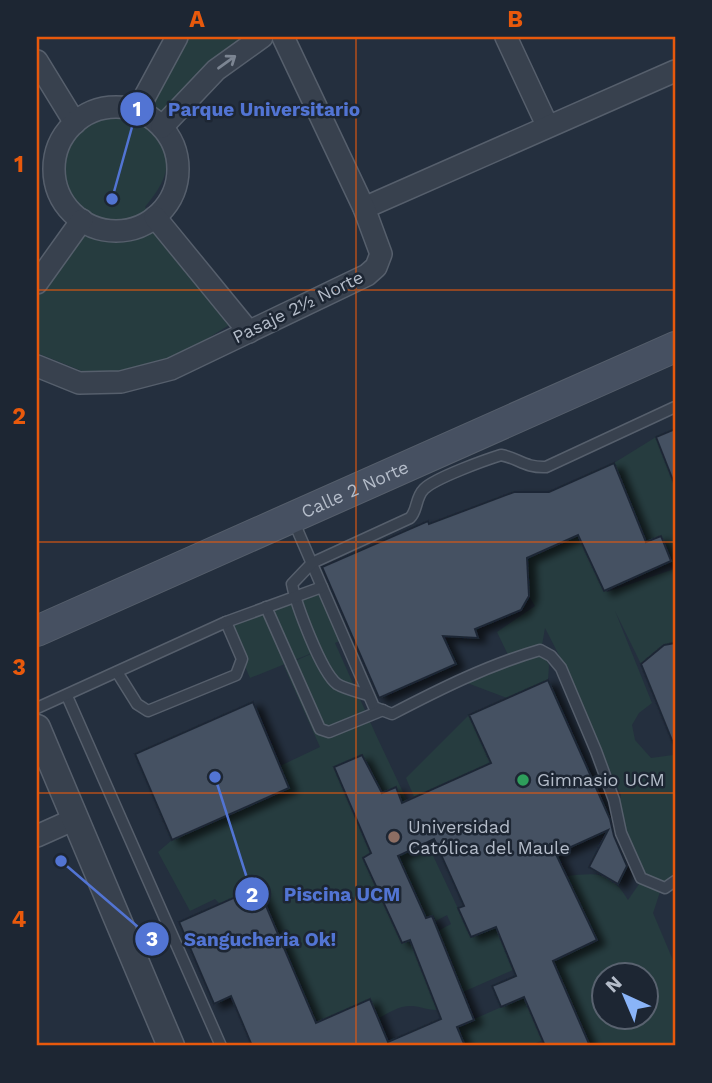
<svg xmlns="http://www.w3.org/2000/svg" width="712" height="1083" viewBox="0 0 712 1083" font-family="'Work Sans',sans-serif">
  <defs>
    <filter id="shadow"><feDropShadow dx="8" dy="4.5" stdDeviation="3.5" flood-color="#0009"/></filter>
  </defs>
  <rect width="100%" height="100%" fill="#242f3e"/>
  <!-- green -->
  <g fill="#263c3f" fill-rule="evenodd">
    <path d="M187,37H247L202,69L153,123C175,157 170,177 145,207L234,322L173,360L126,373H87L37,353V295L78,211C74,205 69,198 67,192C50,148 87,116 128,114Z"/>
    <polygon points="656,437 675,486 675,643 664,645 641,664 615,611 652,703 639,713 632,725 635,740 651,758 673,755 675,759 675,875 663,883 643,876 616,815 621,795 561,659 545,628 541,651 549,665 548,680 507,698 462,681 511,661 497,632 535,606 529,596 527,558 568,513 607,592 674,569 661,537 646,542 614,463"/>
    <path d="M317,582L341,640L335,643L376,735L471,936L496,927L513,970L463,992L438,931L451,924L447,915L436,921L433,915L426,918L398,856L410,850L399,796L396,788L382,793L362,755L334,768L371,853L363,858L402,942L410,940L437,1010C428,1010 422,1007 413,1006C400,1005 390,1012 379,1018L370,1000L291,1034L220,904L215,899L190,911L158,852L172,840L289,788L280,766L320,747L284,666L322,649L250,678L226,622Z"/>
    <polygon points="469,715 491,763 415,799 406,778"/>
    <path d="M558,859L567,876C598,873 610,871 628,900L642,880L662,886L653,913L675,965V1046H590L553,960L597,940ZM604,974H646V1016H604Z"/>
    <polygon points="524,997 543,1040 529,1046 465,1046 459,1034 431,1046 413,1046"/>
  </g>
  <!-- building -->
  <g fill="#455162" stroke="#1f2835" stroke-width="2" filter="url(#shadow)">
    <polygon points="675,429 675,483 674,483 656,437"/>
    <polygon points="614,463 646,542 661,536 671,561 604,591 578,535 527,558 529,596 521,610 475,629 478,638 443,636 456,664 379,698 322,567 428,521 429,524 514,492 549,492"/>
    <polygon points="675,643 675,748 641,664 664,645"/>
    <polygon points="548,680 610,819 614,836 627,866 618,884 589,867 608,830 560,852 553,848 597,940 553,961 590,1046 545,1046 524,997 501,1007 492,986 516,976 496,927 471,937 458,908 464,906 434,839 398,856 426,918 432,916 474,1020 457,1027 465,1046 252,1046 231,996 214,1004 179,922 258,887 316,1023 370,999 388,1042 441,1019 410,940 402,943 363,858 371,853 334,767 362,755 382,793 396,787 402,803 491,763 469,715"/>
    <polygon points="253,702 289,788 172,840 135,754"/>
  </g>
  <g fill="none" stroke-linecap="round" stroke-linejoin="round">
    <defs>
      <g id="service">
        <path d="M293,520L374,707L392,714C440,689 488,665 540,650L551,656L561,668L596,751L614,800L621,833L641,878L665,888L675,881"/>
        <polyline points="266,607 320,729 329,732 383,710"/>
        <polyline points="117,672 137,704 148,711 236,675 242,659 226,622"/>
        <path d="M368,695C359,692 345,689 337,684C321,672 296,604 292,584L312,563L410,518C418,510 415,498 424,489C435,478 485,460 501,455C518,458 525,468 546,467L675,407"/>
        <polyline points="67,696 221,1046"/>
        <polyline points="37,708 226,622 322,587"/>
      </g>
      <g id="minor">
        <polyline points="506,37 547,125"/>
        <polyline points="37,61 75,123"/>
        <circle cx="116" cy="169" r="62"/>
        <polyline points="137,111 177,37"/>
        <polyline points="162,127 216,70 262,37"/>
        <polyline points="364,208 675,71"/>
        <polyline points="155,217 249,332"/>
        <polyline points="37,283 82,220"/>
        <polyline points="37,366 79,383 121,382 171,369 367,275 376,267 381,254 364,208 283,37"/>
        <polyline points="37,836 75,819"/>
      </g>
      <polyline id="tertiary" points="37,728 171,1046"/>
      <g id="secondary">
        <path id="s1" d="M37,631L675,347"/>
      </g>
    </defs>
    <!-- service casing -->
    <use href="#service" stroke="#565f6c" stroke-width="13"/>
    <!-- minor casing -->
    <use href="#minor" stroke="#565f6c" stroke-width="24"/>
    <!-- tertiary casing -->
    <use href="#tertiary" stroke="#565f6c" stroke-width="29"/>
    <!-- secondary casing -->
    <use href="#secondary" stroke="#565f6c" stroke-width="32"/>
    <!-- service -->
    <use href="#service" stroke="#38414e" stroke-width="10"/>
    <!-- minor -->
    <use href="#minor" stroke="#38414e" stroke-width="21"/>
    <!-- tertiary -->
    <use href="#tertiary" stroke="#38414e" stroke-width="26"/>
    <!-- secondary -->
    <use href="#secondary" stroke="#465061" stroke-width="30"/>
  </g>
  <!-- one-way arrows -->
  <defs><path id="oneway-shaft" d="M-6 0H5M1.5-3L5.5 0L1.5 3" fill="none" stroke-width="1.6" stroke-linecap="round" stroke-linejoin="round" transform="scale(1.75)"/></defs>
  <use stroke="#7c8592" href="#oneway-shaft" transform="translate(227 62) rotate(-36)"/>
  <!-- grid -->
  <path fill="none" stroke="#e8590c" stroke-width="2" stroke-opacity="0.55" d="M356,37V1046M37,290H675M37,542H675M37,793H675"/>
  <!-- markers -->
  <circle fill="#2e9e5b" stroke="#1d2633" stroke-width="2.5" cx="523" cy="780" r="7"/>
  <circle fill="#8d6e63" stroke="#1d2633" stroke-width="2.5" cx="394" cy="837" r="7"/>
  <g text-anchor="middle" stroke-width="5" stroke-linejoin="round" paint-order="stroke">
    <!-- street labels -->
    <g font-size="18" fill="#b4bcc9" stroke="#1d2633">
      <text transform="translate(298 307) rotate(-26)" y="6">Pasaje 2½ Norte</text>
      <text dy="6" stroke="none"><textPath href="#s1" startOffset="348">Calle 2 Norte</textPath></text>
    </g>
    <!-- poi labels -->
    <g font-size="18" fill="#b4bcc9" stroke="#1d2633" text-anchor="start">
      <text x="537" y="786">Gimnasio UCM</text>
      <text x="408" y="833">Universidad<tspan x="408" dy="21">Católica del Maule</tspan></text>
    </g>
  </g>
  <!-- callouts -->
  <path fill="none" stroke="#5274d3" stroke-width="2.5" d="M112 199L137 109M215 777L252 894M61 861L152 939"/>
  <g fill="#5274d3" stroke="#1d2633" stroke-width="2.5">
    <circle cx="112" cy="199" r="7"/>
    <circle cx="215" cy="777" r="7"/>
    <circle cx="61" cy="861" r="7"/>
    <circle cx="137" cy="109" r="18"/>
    <circle cx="252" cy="894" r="18"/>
    <circle cx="152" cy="939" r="18"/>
  </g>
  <g font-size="21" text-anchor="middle" font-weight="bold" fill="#fff">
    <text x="137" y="116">1</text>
    <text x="252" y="902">2</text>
    <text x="152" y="946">3</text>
  </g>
  <g font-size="19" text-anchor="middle" font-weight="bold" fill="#5274d3" stroke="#1d2633" stroke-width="5" stroke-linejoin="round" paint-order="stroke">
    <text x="264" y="116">Parque Universitario</text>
    <text x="342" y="901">Piscina UCM</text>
    <text x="260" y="946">Sangucheria Ok!</text>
  </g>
  <!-- border -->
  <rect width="712" height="1083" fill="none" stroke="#1d2633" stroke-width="77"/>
  <!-- north arrow -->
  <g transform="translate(625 996) rotate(316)"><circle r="33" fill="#1d2633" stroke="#59626f" stroke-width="2"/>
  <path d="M0-5L12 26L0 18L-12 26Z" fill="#8ab4f8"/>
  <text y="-10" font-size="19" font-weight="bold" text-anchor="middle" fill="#b4bcc9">N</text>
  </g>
  <rect x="38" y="38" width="636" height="1006" fill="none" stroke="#e8590c" stroke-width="2.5"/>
  <g font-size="23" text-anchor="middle" font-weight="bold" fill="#e8590c">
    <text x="197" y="27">A</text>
    <text x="515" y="27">B</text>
    <text x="19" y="172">1</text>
    <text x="19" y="424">2</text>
    <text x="19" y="675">3</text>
    <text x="19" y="927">4</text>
  </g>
</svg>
